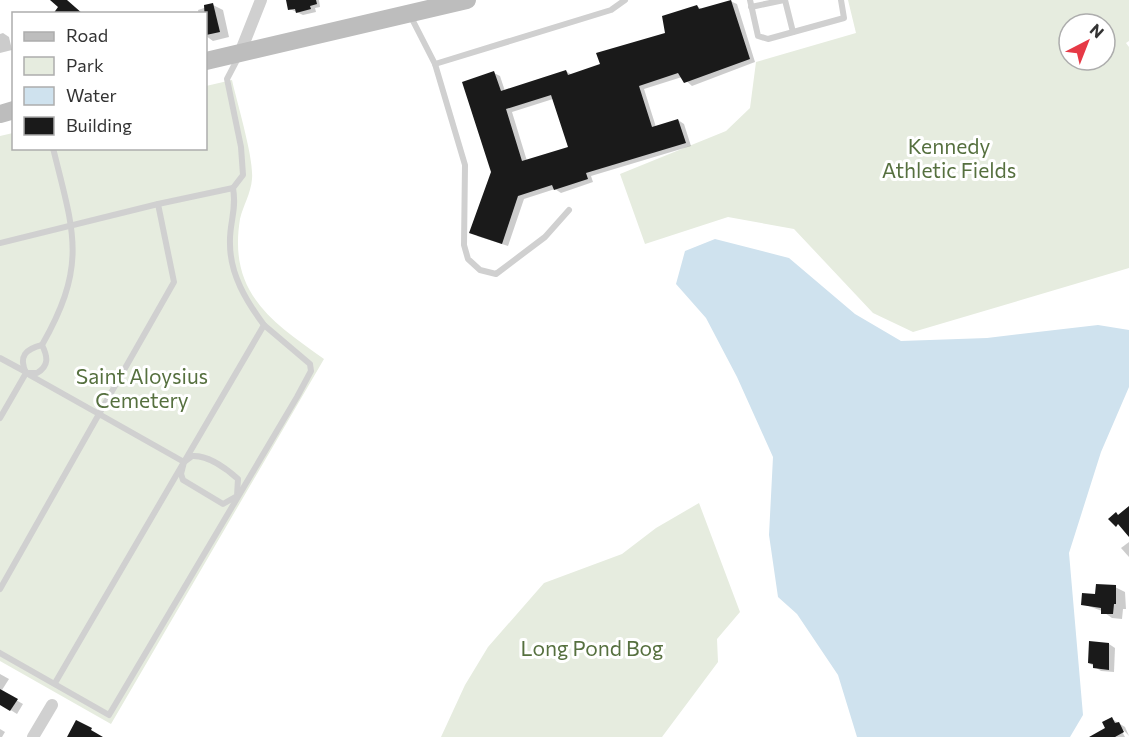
<svg xmlns="http://www.w3.org/2000/svg" width="1129" height="737" viewBox="0 0 1129 737" font-family="Commissioner,sans-serif">
  <rect width="100%" height="100%" fill="#fff"/>
  <!-- green -->
  <g fill="#e6ecdf" fill-rule="evenodd">
    <path d="M848,0H1129V41L1126,43L1129,47V268L913,332L873,313L794,229L728,217L645,244L620,174L726,131L750,108L756,62L856,33ZM1069,24H1105V60H1069Z"/>
    <path d="M232,80C237,103 254,158 252,179C251,193 243,206 240,219C228,293 271,321 324,359L111,724L0,661V136L13,133L14,148H206V86Z"/>
    <polygon points="699,503 740,612 717,639 718,662 662,737 441,737 465,685 488,647 544,583 622,554 656,528"/>
  </g>
  <!-- water -->
  <polygon fill="#cfe2ee" points="715,239 789,258 855,314 901,341 987,338 1098,325 1129,330 1129,387 1101,452 1069,553 1083,715 1070,737 857,737 838,675 797,614 778,597 769,535 773,457 737,377 706,318 676,284 685,251"/>
  <!-- shadow -->
  <g fill="#0003" fill-rule="evenodd">
    <polygon points="287,0 319,0 320,7 315,8 316,12 303,15 290,9"/>
    <path d="M730,1L737,4L755,62L692,86L682,77L644,89L656,127L678,120L684,124L691,146L591,176L593,182L561,193L555,189L524,199L508,246L477,236L493,172L494,73L500,76L505,91L566,71L572,75L602,65L667,34L697,6L703,10ZM553,99L569,148L527,161L512,112Z"/>
    <polygon points="213,5 223,10 229,37 213,41 206,36 206,14 199,14 198,10"/>
    <polygon points="3,33 9,37 12,50 0,53 0,34"/>
    <polygon points="1129,542 1129,557 1121,548"/>
    <polygon points="1115,587 1125,592 1126,609 1123,609 1122,619 1112,618 1102,611 1083,604"/>
    <polygon points="1109,644 1115,648 1114,672 1101,671 1089,663"/>
    <polygon points="0,674 9,679 2,690 0,689"/>
    <polygon points="7,695 23,704 17,714 1,704"/>
    <polygon points="1112,719 1125,727 1129,736 1118,724 1125,737 1100,737"/>
    <polygon points="0,729 5,732 2,737 0,737"/>
  </g>
  <!-- building -->
  <g fill="#1a1a1a" fill-rule="evenodd">
    <polygon points="50,0 67,0 83,14 53,14 58,7"/>
    <polygon points="286,0 316,0 317,4 310,6 311,9 296,13 295,9 288,10"/>
    <path d="M731,0L750,59L684,83L678,73L639,86L652,127L678,119L686,143L586,173L588,179L554,190L552,185L518,196L502,244L469,233L491,172L462,82L494,71L501,91L566,70L568,75L600,64L596,53L665,33L662,16L697,5L699,9ZM551,95L568,147L522,161L506,109Z"/>
    <polygon points="213,3 220,32 206,35 204,5"/>
    <polygon points="1129,506 1129,537 1118,524 1116,527 1108,519 1116,512 1118,515"/>
    <polygon points="1096,584 1116,585 1116,604 1114,604 1113,614 1101,614 1101,608 1081,605 1082,593 1095,594"/>
    <polygon points="1089,641 1109,643 1109,670 1093,668 1093,664 1088,663"/>
    <polygon points="0,689 18,699 10,711 0,705"/>
    <polygon points="1112,717 1115,723 1119,722 1124,732 1115,737 1089,737 1105,728 1102,722"/>
    <polygon points="76,720 92,728 91,730 103,737 67,737"/>
  </g>
  <g fill="none" stroke-linecap="round" stroke-linejoin="round">
    <!-- service -->
    <g stroke="#d0d0d0" stroke-width="6">
      <polyline points="750,0 758,36 768,39 844,18 841,0"/>
      <polyline points="785,0 793,32"/>
      <polyline points="751,7 784,0"/>
      <polyline points="411,17 435,64 465,165 464,245 468,259 480,270 496,274 545,237 569,210"/>
      <polyline points="435,64 611,10 625,0"/>
      <path d="M53,148C74,233 88,264 42,345C48,357 49,366 37,373H26L99,414L174,282L158,204L233,188C237,211 229,223 230,244C230,274 246,301 264,325"/>
      <polyline points="233,188 243,175 241,147 227,79 238,58"/>
      <polyline points="0,243 158,204"/>
      <polyline points="0,358 26,372"/>
      <path d="M26,373C18,356 26,349 42,345"/>
      <polyline points="0,418 26,373"/>
      <path d="M192,456C208,455 227,469 238,479L237,496L223,504L183,480L181,474L184,462Z"/>
      <polyline points="0,589 99,414 184,462 264,325 310,364 311,371 297,397 109,715 0,653"/>
      <polyline points="55,683 184,462"/>
    </g>
    <!-- minor -->
    <g stroke="#d0d0d0" stroke-width="12">
      <polyline points="240,53 261,0"/>
      <polyline points="33,737 52,705"/>
    </g>
    <!-- secondary -->
    <g stroke="#bdbdbd" stroke-width="18">
      <polyline points="206,61 467,0"/>
      <polyline points="0,114 14,110"/>
    </g>
  </g>
  <g text-anchor="middle" stroke-width="6" stroke-linejoin="round" paint-order="stroke">
    <!-- park labels -->
    <g font-size="21" fill="#56703f" stroke="#fff">
      <text x="949" y="154">Kennedy<tspan x="949" dy="24">Athletic Fields</tspan></text>
      <text x="142" y="384">Saint Aloysius<tspan x="142" dy="24">Cemetery</tspan></text>
      <text x="592" y="656">Long Pond Bog</text>
    </g>
  </g>
  <!-- legend -->
  <rect x="12" y="12" width="195" height="138" fill="#ffffff" stroke="#adadad" stroke-width="1.5"/>
  <rect x="24" y="32" width="30" height="9" fill="#bdbdbd" stroke="#adadad" stroke-width="1.5"/>
  <text x="66" y="42" font-size="18" fill="#333333">Road</text>
  <rect x="24" y="57" width="30" height="18" fill="#e6ecdf" stroke="#adadad" stroke-width="1.5"/>
  <text x="66" y="72" font-size="18" fill="#333333">Park</text>
  <rect x="24" y="87" width="30" height="18" fill="#cfe2ee" stroke="#adadad" stroke-width="1.5"/>
  <text x="66" y="102" font-size="18" fill="#333333">Water</text>
  <rect x="24" y="117" width="30" height="18" fill="#1a1a1a" stroke="#adadad" stroke-width="1.5"/>
  <text x="66" y="132" font-size="18" fill="#333333">Building</text>
  <!-- north arrow -->
  <g transform="translate(1087 42) rotate(42)"><circle r="28" fill="#ffffff" stroke="#adadad" stroke-width="1.5"/>
  <path d="M0-4.5L10 22L0 15L-10 22Z" fill="#e63946"/>
  <text y="-9" font-size="16" font-weight="bold" text-anchor="middle" fill="#333333">N</text>
  </g>
</svg>
